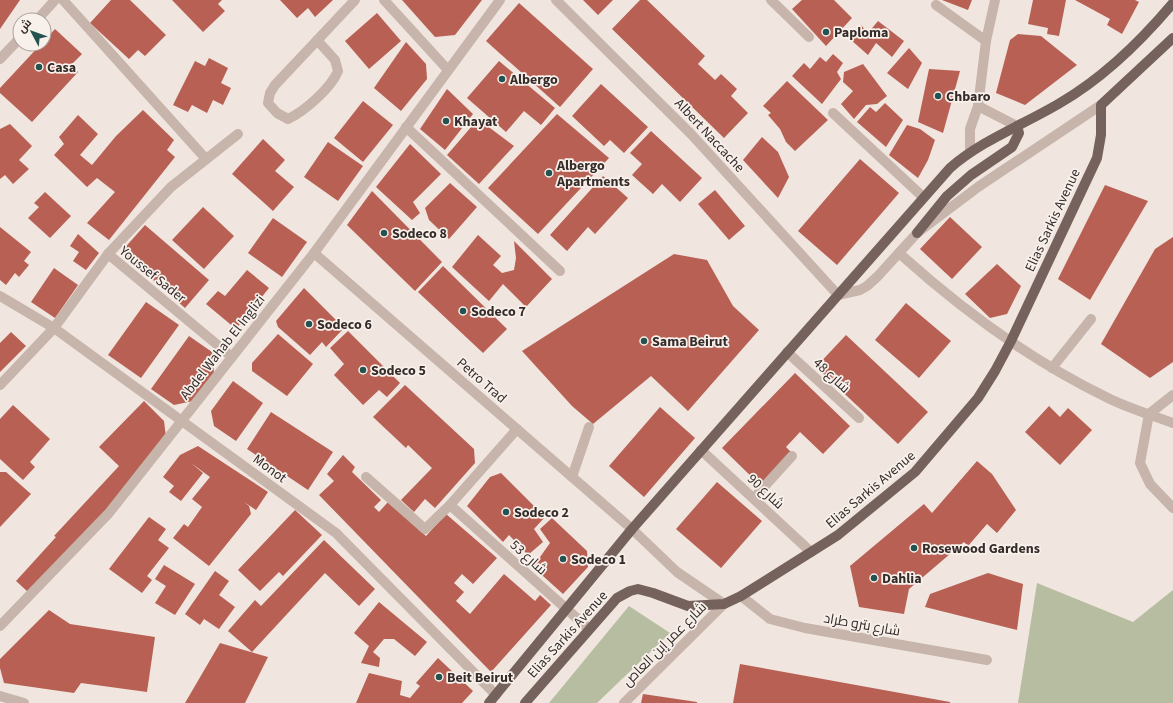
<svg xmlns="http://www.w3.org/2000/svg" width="1173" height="703" viewBox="0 0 1173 703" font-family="'Source Sans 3',Cairo,sans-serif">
  <rect width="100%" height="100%" fill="#f0e6df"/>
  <!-- green -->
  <g fill="#b7bda0">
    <polygon points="1037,583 1133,622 1173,590 1173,703 1018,703"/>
    <polygon points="629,606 670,633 597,703 549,703"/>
  </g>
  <!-- building -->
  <g fill="#b86054">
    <polygon points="0,0 20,0 0,29"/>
    <polygon points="111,0 130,0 166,35 145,56 138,50 129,59 90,23"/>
    <polygon points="172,0 222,0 218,4 225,11 203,32"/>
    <polygon points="280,0 333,0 315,17 308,8 297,18"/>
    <polygon points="402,0 482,0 455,35 435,37"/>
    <polygon points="583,0 613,0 598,15"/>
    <polygon points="640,0 647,0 705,56 698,64 715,80 721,74 737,89 731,96 748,113 724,138 612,29"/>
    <polygon points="802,0 834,0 852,18 826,46 792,9"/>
    <polygon points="942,0 972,0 968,10"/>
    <polygon points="1033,0 1066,0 1059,36 1047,34 1048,28 1028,24"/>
    <polygon points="1075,0 1135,0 1139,2 1122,34 1107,25 1110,19"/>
    <polygon points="519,3 593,69 560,107 486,41"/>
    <polygon points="377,13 401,41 369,69 345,41"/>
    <polygon points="878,21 904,41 892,57 876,43 868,55 851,40 861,25 868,33"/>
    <polygon points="55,29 82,54 71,65 78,72 32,122 0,93 0,88 41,44 44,44 44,41"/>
    <polygon points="1018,34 1041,36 1077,65 1025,105 996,93 1010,40"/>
    <polygon points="406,42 426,64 427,79 401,111 374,88"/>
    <polygon points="909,48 922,63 908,89 887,73"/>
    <polygon points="833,54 843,63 837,72 841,79 822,104 792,76 804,63 810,69 820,57 826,62"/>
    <polygon points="209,58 228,68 221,83 231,88 223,105 213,100 207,113 192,105 188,112 173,105 195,61 205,66"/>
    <polygon points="499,61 555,108 541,125 524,111 506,132 467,98"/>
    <polygon points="863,64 887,96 877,104 866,105 854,119 841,104 853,91 843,82 844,72"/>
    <polygon points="929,69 960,71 943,133 918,122"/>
    <polygon points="787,81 828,120 795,151 786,142 780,129 768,115 771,113 763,106"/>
    <polygon points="601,84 648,127 624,153 610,140 604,146 572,116"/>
    <polygon points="447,89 473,114 445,150 420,129"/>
    <polygon points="363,101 393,125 363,162 334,138"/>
    <polygon points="885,103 903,120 886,147 857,122 870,107 876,112"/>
    <polygon points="143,110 174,140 167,150 175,157 109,240 87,223 115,192 97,178 87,187 54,155 64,144 59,137 78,115 98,134 80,155 92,165 116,136"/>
    <polygon points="557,114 609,158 538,234 488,188"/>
    <polygon points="478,119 514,146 479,184 447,155"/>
    <polygon points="10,124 32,146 19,160 29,169 13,184 5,175 0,179 0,129"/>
    <polygon points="907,125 920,129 935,140 928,160 918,178 889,155"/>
    <polygon points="651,131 702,178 680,202 662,184 653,194 632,175 642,164 630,153"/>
    <polygon points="762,137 778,152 789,177 778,198 743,160"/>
    <polygon points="263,139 285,160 275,171 294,187 273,211 232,174"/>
    <polygon points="328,142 363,166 338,201 304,177"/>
    <polygon points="410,144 441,174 413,202 420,213 412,220 376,187"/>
    <polygon points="860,159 899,193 837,265 798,231"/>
    <polygon points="603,176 628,198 595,234 588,227 567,251 550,235"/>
    <polygon points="450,183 477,207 449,239 429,220 425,208"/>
    <polygon points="1105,185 1148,201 1090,300 1058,279"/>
    <polygon points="715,190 745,226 729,240 698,204"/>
    <polygon points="372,191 442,262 415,291 347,225"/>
    <polygon points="45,192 71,216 50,238 28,218 39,207 34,203"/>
    <polygon points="203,207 234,236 204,269 172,240"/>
    <polygon points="950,217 982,247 952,279 920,249"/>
    <polygon points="273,218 307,242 282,277 248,253"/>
    <polygon points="145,225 209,280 185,308 121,252"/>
    <polygon points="0,227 31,252 24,261 29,265 19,277 15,273 6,285 0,280"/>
    <polygon points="78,234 99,253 86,270 73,261 79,252 70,246"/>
    <polygon points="478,235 501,256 493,265 502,273 514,270 516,258 514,241 552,279 526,307 503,284 489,301 452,267"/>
    <polygon points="1173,237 1173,362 1150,378 1101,344 1155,249"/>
    <polygon points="674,254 707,260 733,306 759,330 688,411 651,376 593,424 572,406 522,351"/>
    <polygon points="997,264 1021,286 1007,314 990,318 965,294"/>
    <polygon points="443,266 507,329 483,353 418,292"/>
    <polygon points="54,268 78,285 55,318 31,302"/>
    <polygon points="247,270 269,288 236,329 206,304 218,291 225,296"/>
    <polygon points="304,288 344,328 326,347 322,342 310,355 278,327 276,321"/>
    <polygon points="146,302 179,325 141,378 108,355"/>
    <polygon points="906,303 951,341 919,378 875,340"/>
    <polygon points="348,331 400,383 387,397 379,390 363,405 334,375 344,364 330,348"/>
    <polygon points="11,332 26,346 0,372 0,343"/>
    <polygon points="278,334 313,364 287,396 252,371 252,363"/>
    <polygon points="846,335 928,412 898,444 816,367"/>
    <polygon points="189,336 212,352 214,373 193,401 174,405 151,389"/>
    <polygon points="795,373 850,426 823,454 800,432 786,447 792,453 760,485 722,448"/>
    <polygon points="233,381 263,403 236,441 214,426 211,411"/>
    <polygon points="405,385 474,449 475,463 435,508 425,499 414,512 401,500 432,468 408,445 406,448 373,417"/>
    <polygon points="144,401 164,421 166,437 122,493 28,592 16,581 56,537 54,536 119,466 99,447"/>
    <polygon points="13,405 50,439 30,462 35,467 23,480 0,459 0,419"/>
    <polygon points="1049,406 1060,417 1068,408 1092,430 1060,465 1025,432"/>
    <polygon points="660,407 695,438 644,497 609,466"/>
    <polygon points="271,412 333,452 308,490 247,449"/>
    <polygon points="198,446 268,492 256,510 244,502 249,506 251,514 209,566 173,538 184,524 188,527 202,507 192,499 210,477 191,463 203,473 181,501 169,492 174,486 163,477 180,455"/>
    <polygon points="343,455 355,467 352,472 381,500 374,507 379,512 388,502 426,536 446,514 497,558 473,584 462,574 454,583 464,592 456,601 470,614 504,574 535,601 540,595 551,605 491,672 319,495 334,481 327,474"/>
    <polygon points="977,461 992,474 1016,510 997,533 987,524 968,546 964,542 909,589 904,614 859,607 850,566 924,504 932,513"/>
    <polygon points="0,472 6,472 31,494 0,527"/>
    <polygon points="501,473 545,517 534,529 543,542 528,555 509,535 503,542 467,506 490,477"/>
    <polygon points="717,482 762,521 721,568 676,529"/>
    <polygon points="295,510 322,535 283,576 279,572 260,591 238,570"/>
    <polygon points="149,517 166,529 158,540 169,548 147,576 152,580 142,593 109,569"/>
    <polygon points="552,518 587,551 588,567 563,594 533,567 550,543 540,529"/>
    <polygon points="324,540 375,589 359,606 325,573 252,652 228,631 255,600 261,606"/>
    <polygon points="164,565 195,584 175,615 155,603 166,586 155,579"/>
    <polygon points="215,571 229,581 219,595 235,607 219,629 204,619 200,625 185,614"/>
    <polygon points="988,573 1023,584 1017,630 925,607 930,594"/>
    <polygon points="379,602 427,642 415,656 394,639 384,639 373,652 380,658 379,667 361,663 369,646 354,633"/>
    <polygon points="49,610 70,624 155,637 147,692 81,683 74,693 4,683 0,668 0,659"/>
    <polygon points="220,643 268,657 245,703 185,703"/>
    <polygon points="438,658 473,691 462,703 356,703 369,673 402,681 400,695 410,698 420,686 416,683"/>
    <polygon points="740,664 950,702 950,703 733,703"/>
    <polygon points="643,694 697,702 697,703 641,703"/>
  </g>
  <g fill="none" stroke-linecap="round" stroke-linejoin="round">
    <!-- minor -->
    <g stroke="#c7b5ac" stroke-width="10">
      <polyline points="63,0 206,159"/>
      <polyline points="384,0 448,70"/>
      <polyline points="556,0 691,134 838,295 860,290 867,286 878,276 917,233 978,187 1101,105"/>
      <polyline points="771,0 809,37"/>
      <polyline points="936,5 986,41"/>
      <polyline points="37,20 55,0"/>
      <path d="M317,40L335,60L338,71C331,88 305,111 288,119L277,113L268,103L270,93L275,85L355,0"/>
      <polyline points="0,59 20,38"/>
      <polyline points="978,106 1017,126"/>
      <polyline points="833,113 923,197"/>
      <polyline points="406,127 560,271"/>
      <polyline points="970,152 970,129 978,106 986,41 995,0"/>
      <polyline points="314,253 632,529 677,572 724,604 624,703"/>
      <path d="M899,253C961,309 1031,361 1108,398C1128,408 1151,415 1173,423"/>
      <polyline points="108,254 232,357"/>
      <polyline points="0,296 54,328 336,533 496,695"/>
      <polyline points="787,352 859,418"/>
      <polyline points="1052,368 1091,319"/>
      <polyline points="0,385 54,328 108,254 171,187 238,134"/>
      <polyline points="1173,395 1149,414 1140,463 1150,484 1173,508"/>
      <polyline points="701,450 811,552"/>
      <polyline points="366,477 425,529 450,505 517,429"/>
      <polyline points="572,477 589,427"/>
      <polyline points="754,498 792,456"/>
      <polyline points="450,505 589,629"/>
      <polyline points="741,596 770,619 805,628 987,660"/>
      <polyline points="0,626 109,513 314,253 500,0"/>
      <polyline points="0,696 24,703"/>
    </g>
    <!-- major -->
    <g stroke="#76625d" stroke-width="10">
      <polyline points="917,233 947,196 971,175 1012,147 1019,133 1017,126"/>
      <path d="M489,703L632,529L950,168C982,140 1023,125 1060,103C1103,78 1141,41 1173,3"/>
      <polyline points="525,703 617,598 630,591 638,589 653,593 688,606 724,604 741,596 838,535 915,472 978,398 995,371 1011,341 1097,158 1101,135 1101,105 1173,38"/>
    </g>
  </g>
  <!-- markers -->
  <g fill="#245250" stroke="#f8f0eb" stroke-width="1.5">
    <circle cx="826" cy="32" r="4"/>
    <circle cx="39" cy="67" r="4"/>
    <circle cx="502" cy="79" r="4"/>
    <circle cx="938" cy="96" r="4"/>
    <circle cx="446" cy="121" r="4"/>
    <circle cx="549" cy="173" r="4"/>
    <circle cx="384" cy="233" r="4"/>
    <circle cx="463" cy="311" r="4"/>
    <circle cx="309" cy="324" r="4"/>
    <circle cx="644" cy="341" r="4"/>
    <circle cx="363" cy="370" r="4"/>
    <circle cx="506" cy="512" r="4"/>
    <circle cx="914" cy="548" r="4"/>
    <circle cx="563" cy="559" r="4"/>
    <circle cx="874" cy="578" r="4"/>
    <circle cx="439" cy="677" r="4"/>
  </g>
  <g text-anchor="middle" stroke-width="3.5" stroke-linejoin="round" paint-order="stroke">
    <!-- poi labels -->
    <g font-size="14" font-weight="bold" fill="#352c2a" stroke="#f8f0eb" text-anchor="start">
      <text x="834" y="37">Paploma</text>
      <text x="47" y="72">Casa</text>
      <text x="510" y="84">Albergo</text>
      <text x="946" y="101">Chbaro</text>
      <text x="454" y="126">Khayat</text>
      <text x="557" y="170">Albergo<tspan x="557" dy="16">Apartments</tspan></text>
      <text x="392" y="238">Sodeco 8</text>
      <text x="471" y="316">Sodeco 7</text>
      <text x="317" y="329">Sodeco 6</text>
      <text x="652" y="346">Sama Beirut</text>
      <text x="371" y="375">Sodeco 5</text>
      <text x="514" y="517">Sodeco 2</text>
      <text x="922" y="553">Rosewood Gardens</text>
      <text x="571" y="564">Sodeco 1</text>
      <text x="882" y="583">Dahlia</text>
      <text x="447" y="682">Beit Beirut</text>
    </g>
    <!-- street labels -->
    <g font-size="14" fill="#352c2a" stroke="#f8f0eb">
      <text transform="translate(710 135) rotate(47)" y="5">Albert Naccache</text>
      <text transform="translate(1052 220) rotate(-65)" y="5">Elias Sarkis Avenue</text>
      <text transform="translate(153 274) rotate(39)" y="5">Youssef Sader</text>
      <text transform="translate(222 347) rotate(-52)" y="5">Abdel Wahab El Inglizi</text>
      <text transform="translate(832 375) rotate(43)" y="5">شارع 48</text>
      <text transform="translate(482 380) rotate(41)" y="5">Petro Trad</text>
      <text transform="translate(270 468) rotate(36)" y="5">Monot</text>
      <text transform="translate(870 489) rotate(-40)" y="5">Elias Sarkis Avenue</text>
      <text transform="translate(766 491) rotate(43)" y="5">شارع 90</text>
      <text transform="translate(529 557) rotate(42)" y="5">شارع 53</text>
      <text transform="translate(862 624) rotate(10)" y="5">شارع بترو طراد</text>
      <text transform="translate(567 634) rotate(-48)" y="5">Elias Sarkis Avenue</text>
      <text transform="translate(664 644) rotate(-45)" y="5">شارع عمر إبن العاص</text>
    </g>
  </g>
  <!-- north arrow -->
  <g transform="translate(32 32) rotate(311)"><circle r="19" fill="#f8f0eb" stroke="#aaa29e"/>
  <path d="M0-3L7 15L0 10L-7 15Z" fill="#245250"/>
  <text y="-6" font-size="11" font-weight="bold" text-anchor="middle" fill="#352c2a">ش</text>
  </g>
</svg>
